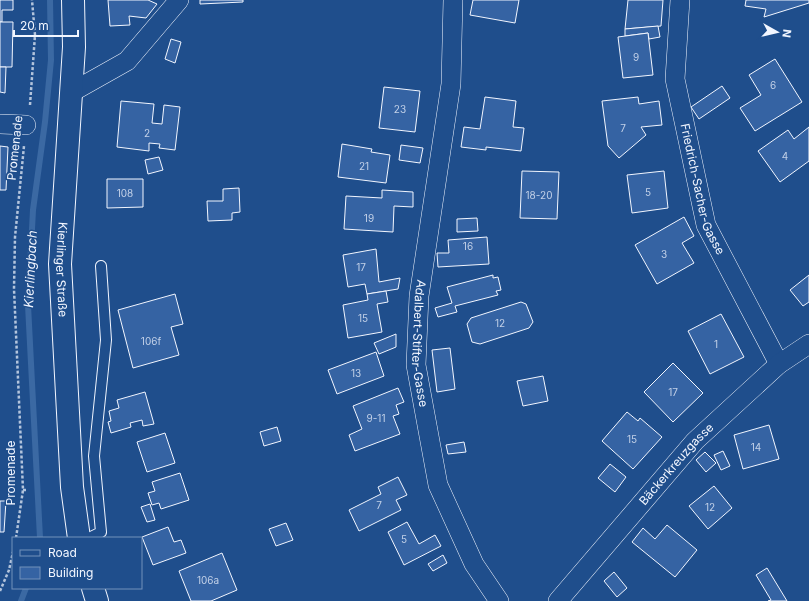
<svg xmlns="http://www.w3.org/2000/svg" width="809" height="601" viewBox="0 0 809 601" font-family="Inter,sans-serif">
  <rect width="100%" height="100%" fill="#1f4e8c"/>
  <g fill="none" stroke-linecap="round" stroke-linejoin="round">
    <!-- stream -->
    <g stroke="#3b69a3" stroke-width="6">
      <polyline points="40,538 28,305 33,210 45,122 51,60 50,0"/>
      <polyline points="21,601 26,588"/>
    </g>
  </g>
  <!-- building -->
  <g fill="#3563a3" stroke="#f2f6ff">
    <polygon points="0,0 13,0 13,10 2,10 2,22 0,22"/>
    <polygon points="108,0 148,0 157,4 146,18 129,16 130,25 110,26"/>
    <polygon points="200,0 243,0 243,2 200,4"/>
    <polygon points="473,0 519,0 515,23 470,15"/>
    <polygon points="628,0 663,0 661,26 625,29"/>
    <polygon points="746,0 809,0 809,3 764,17 766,9 745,6"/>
    <polygon points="0,22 13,22 12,67 0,67"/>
    <polygon points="658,26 660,37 649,39 648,33 625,36 625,29"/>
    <polygon points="648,33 653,75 623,78 618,37"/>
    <polygon points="171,39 181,42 175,63 165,59"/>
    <polygon points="775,59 802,102 755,131 740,108 761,95 749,75"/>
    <polygon points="0,67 6,67 5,93 0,92"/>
    <polygon points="722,86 730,98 699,119 691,107"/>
    <polygon points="384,87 420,91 415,132 379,128"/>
    <polygon points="485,97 516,101 513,127 524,128 521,151 486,147 486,150 461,147 464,127 480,129"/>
    <polygon points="638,97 639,104 659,101 662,125 641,127 646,135 619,158 608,146 602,101"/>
    <polygon points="121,101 154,104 152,123 162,124 164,105 180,107 175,150 159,148 160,144 149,143 149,151 117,147"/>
    <polygon points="809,127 809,161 780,182 758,151 788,130 794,139"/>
    <polygon points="342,144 372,149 371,152 390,155 386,183 338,177"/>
    <polygon points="401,145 423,148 420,163 399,160"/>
    <polygon points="0,146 8,147 6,190 0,190"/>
    <polygon points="159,157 163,170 148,174 145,160"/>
    <polygon points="522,171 559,172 557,219 520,218"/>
    <polygon points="664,171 668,208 632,213 627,175"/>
    <polygon points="107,179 143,179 143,207 107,208"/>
    <polygon points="239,188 240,212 232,213 232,220 208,221 207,201 223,201 223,189"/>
    <polygon points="382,190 413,192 413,207 394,206 393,232 344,229 346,196 382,198"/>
    <polygon points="684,217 694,236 682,243 694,263 657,284 635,245"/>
    <polygon points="477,218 478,231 457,232 457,219"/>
    <polygon points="487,237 489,264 438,267 437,253 449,253 448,240"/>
    <polygon points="376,249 379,282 400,278 398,289 367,294 365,284 348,287 343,255"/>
    <polygon points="493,275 493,278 498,277 501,290 496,291 498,295 455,306 457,312 438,317 435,308 452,303 447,287"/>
    <polygon points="809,275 809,302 803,306 790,290"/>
    <polygon points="386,291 388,302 377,304 382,332 348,338 343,305 368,300 367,294"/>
    <polygon points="175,294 183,324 171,327 179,355 133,368 118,310"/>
    <polygon points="521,302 526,304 533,322 529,328 480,344 472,342 467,324 471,318"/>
    <polygon points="721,314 744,357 710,374 688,331"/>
    <polygon points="396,334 396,347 379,354 374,343"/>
    <polygon points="450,348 455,389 437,392 432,350"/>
    <polygon points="376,352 384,376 337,394 328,370"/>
    <polygon points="673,363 703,393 673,422 644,392"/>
    <polygon points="543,376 548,401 523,406 517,381"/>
    <polygon points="398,388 404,402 396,405 399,414 393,416 400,434 355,451 349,435 362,429 353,406"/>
    <polygon points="145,392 154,424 143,426 142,420 130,423 131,427 111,433 108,422 111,421 109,411 119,408 117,400"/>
    <polygon points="627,412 638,421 640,418 662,437 633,469 602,441"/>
    <polygon points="769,425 779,459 743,469 734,435"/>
    <polygon points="277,427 281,441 264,446 260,432"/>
    <polygon points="165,433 175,463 147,472 137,442"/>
    <polygon points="464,442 466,452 448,454 446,445"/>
    <polygon points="723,451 730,466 721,470 714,455"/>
    <polygon points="705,452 716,463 706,472 696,460"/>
    <polygon points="610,464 626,477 615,492 598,478"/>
    <polygon points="180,473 189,500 161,509 159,503 152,505 148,493 155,491 152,482"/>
    <polygon points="398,477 407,495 396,500 401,510 359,531 349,510 381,494 378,487"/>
    <polygon points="714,486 732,508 708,529 689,506"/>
    <polygon points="0,501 6,501 4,532 0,532"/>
    <polygon points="150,504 155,520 147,522 141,507"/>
    <polygon points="407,522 419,544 435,535 441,546 404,565 388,532"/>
    <polygon points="286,523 293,540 276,546 269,529"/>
    <polygon points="667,525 697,550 675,577 632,542 643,528 655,539"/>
    <polygon points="168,527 174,542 181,540 186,553 153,565 142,537"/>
    <polygon points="222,553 237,590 211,601 191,601 179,571"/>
    <polygon points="443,555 447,563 433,571 428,564"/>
    <polygon points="767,568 787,601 768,601 771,600 756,575"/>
    <polygon points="614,572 627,588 617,597 604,581"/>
  </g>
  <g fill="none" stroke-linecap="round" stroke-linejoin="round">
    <defs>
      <polyline id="lane" points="89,538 101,532 94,456 106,340 101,266"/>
      <g id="street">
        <path id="s1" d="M453,0L451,84L419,296L416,365L438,485L474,564L499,601"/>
        <path id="s2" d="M680,0L675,79L706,225L779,364"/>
        <polyline points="72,92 127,61 179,0"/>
        <polyline points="0,124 26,125"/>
        <path id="s3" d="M558,601L695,441L779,364L809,344"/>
      </g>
      <g id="primary">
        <path id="s4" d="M73,0L74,47L60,264L72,487L79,538"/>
        <polyline points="93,588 97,601"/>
      </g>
    </defs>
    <!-- lane casing -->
    <use href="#lane" stroke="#f2f6ff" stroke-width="12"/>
    <!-- street casing -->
    <use href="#street" stroke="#f2f6ff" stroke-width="20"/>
    <!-- primary casing -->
    <use href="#primary" stroke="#f2f6ff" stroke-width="24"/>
    <!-- path -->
    <g stroke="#b3c4dc" stroke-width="2.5" stroke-dasharray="3 2" stroke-linecap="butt">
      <polyline points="30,105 35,35 32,0"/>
      <polyline points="23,490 28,490"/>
      <polyline points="16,538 23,490 14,289 15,237 24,146"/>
      <polyline points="0,591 9,570 13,552"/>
    </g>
    <!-- lane -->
    <use href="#lane" stroke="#1f4e8c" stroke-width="10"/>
    <!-- street -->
    <use href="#street" stroke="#1f4e8c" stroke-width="19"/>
    <!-- primary -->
    <use href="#primary" stroke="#1f4e8c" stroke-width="22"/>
  </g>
  <g text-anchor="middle" stroke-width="3" stroke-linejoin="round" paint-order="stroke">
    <!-- number labels -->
    <g font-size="10" fill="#c3d1e8">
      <text x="636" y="61">9</text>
      <text x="773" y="89">6</text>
      <text x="400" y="113">23</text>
      <text x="623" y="132">7</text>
      <text x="147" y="137">2</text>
      <text x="785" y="160">4</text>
      <text x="364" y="170">21</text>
      <text x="648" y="196">5</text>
      <text x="125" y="197">108</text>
      <text x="539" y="199">18-20</text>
      <text x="369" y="222">19</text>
      <text x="468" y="250">16</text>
      <text x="664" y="258">3</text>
      <text x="361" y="271">17</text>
      <text x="363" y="322">15</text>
      <text x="500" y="327">12</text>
      <text x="151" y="345">106f</text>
      <text x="716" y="348">1</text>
      <text x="356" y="377">13</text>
      <text x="673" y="396">17</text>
      <text x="376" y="422">9-11</text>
      <text x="632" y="443">15</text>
      <text x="756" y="451">14</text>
      <text x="379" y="509">7</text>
      <text x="710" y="511">12</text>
      <text x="404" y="543">5</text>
      <text x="208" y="584">106a</text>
    </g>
    <!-- street labels -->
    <g font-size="12" fill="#f2f6ff" stroke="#1f4e8c">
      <text transform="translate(15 148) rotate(-84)" y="4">Promenade</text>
      <text dy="4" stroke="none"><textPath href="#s2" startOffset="193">Friedrich-Sacher-Gasse</textPath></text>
      <text dy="4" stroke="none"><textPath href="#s4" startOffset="270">Kierlinger Straße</textPath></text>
      <text dy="4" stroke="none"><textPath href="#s1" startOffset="346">Adalbert-Stifter-Gasse</textPath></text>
      <text dy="4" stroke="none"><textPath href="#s3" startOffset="181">Bäckerkreuzgasse</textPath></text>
      <text transform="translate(11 473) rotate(-90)" y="4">Promenade</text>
    </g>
    <!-- water labels -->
    <g font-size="13" font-style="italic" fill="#f2f6ff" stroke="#1f4e8c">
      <text transform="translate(30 269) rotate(-87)" y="5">Kierlingbach</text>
    </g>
  </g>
  <!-- legend -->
  <rect x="12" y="537" width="130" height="52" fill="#1f4e8c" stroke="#7391ba"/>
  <rect x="20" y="550" width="20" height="6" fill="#1f4e8c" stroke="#7391ba"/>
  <text x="48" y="557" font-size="12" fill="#f2f6ff">Road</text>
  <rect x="20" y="567" width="20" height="12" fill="#3563a3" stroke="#7391ba"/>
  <text x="48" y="577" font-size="12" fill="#f2f6ff">Building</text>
  <!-- north arrow -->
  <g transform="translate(777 32) rotate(98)" stroke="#1f4e8c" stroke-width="3" paint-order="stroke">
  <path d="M0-3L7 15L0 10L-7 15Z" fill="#f2f6ff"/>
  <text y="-6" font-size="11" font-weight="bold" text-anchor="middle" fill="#f2f6ff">N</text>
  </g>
  <!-- scale -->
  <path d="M14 30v6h64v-6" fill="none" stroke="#f2f6ff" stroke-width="2"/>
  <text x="20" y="30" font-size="12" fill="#f2f6ff" stroke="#1f4e8c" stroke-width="3" paint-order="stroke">20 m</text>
</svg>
